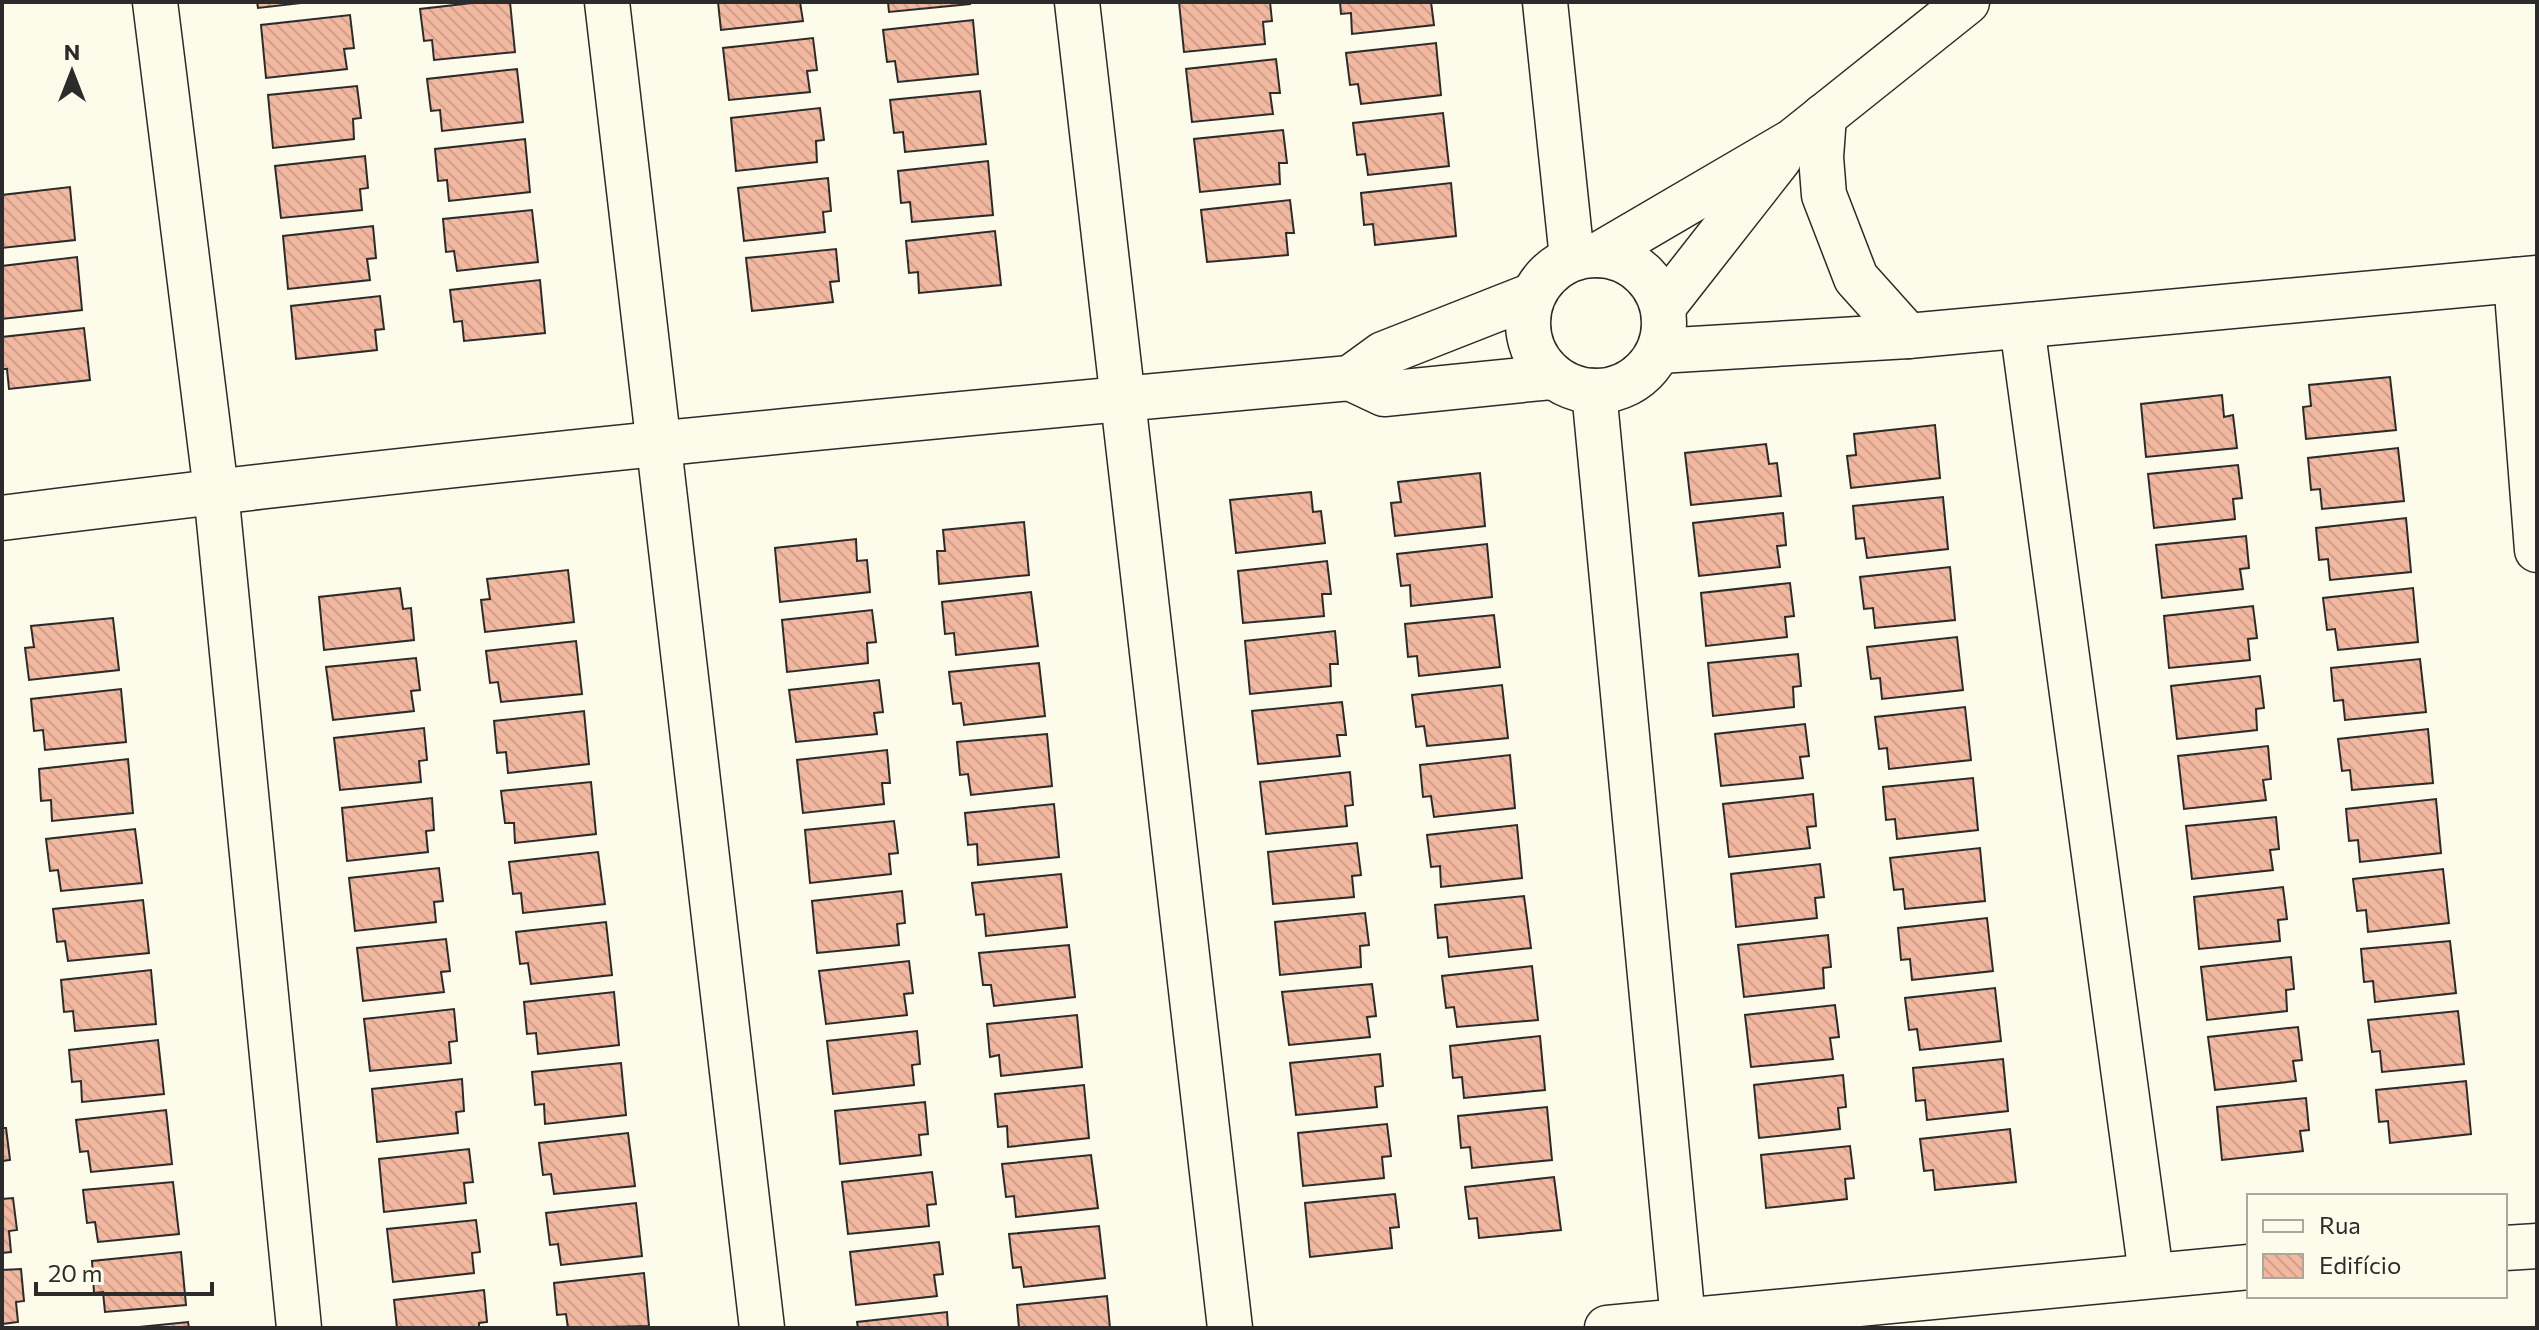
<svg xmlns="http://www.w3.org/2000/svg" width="2539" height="1330" viewBox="0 0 2539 1330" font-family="Commissioner,sans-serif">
  <defs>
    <pattern id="building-back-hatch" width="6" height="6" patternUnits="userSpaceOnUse" patternTransform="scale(2)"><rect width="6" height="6" fill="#f2b8a0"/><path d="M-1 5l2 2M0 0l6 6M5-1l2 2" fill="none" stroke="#d09e8a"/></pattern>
  </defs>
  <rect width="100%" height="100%" fill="#fdfbea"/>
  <!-- building -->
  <g fill="url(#building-back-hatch)" stroke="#2b2b2b" stroke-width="2">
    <polygon points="257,2 310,2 258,8"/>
    <polygon points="481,2 510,2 515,52 434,60 432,40 424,41 420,9"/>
    <polygon points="718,2 800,2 803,21 721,30"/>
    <polygon points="888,2 970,2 970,4 889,12"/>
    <polygon points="1179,2 1270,2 1272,21 1263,22 1265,44 1184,52"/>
    <polygon points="1340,2 1431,2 1434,25 1352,34 1351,13 1341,14"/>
    <polygon points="350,15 354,48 344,49 347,69 266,78 261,25"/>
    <polygon points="973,20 978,74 898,82 895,61 887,62 883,30"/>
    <polygon points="813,38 817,70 807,71 810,92 729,100 723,48"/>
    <polygon points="1436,43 1441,95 1361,104 1358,84 1350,85 1346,53"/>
    <polygon points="1276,59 1280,93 1270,93 1273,114 1192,122 1186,69"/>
    <polygon points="517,69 523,122 442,131 440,110 431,111 427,79"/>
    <polygon points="357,86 361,118 353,119 354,139 273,148 268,95"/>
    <polygon points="980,91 986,144 905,152 903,132 894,133 890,100"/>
    <polygon points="820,108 824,140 816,141 817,162 736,171 731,118"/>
    <polygon points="1443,113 1449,166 1368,175 1365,154 1357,155 1353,123"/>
    <polygon points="1283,130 1287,163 1279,163 1280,184 1200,192 1194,139"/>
    <polygon points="525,139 530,192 449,201 447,180 438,181 435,149"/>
    <polygon points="365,156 368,188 360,189 362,210 281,218 275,166"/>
    <polygon points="988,161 993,215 912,222 910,202 901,203 898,171"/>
    <polygon points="828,178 831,211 823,212 825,232 744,241 738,188"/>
    <polygon points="1451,183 1456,236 1375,245 1373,224 1364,225 1361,193"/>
    <polygon points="70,187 75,240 2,248 2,195"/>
    <polygon points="1290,200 1294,233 1286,233 1288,255 1207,262 1201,210"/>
    <polygon points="532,210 538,262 457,271 454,251 446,252 443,219"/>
    <polygon points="373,226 376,258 367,259 370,280 288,289 283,236"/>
    <polygon points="995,231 1001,285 919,293 918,272 909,273 906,241"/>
    <polygon points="836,249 839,281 830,282 833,302 752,311 746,258"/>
    <polygon points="77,257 82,310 2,319 2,266"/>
    <polygon points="540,280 545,333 464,341 462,321 454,322 450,290"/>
    <polygon points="380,296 384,329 375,330 377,350 296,359 291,306"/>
    <polygon points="84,328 90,380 9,389 7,369 2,369 2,337"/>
    <polygon points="2390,377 2396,430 2306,439 2303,407 2311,406 2309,385"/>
    <polygon points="2222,395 2224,417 2233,415 2237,448 2146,457 2141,404"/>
    <polygon points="1935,425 1940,478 1851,488 1847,456 1856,455 1854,434"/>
    <polygon points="1766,444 1769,464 1777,463 1781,496 1691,505 1685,453"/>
    <polygon points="2398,448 2404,501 2322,509 2320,489 2311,490 2308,458"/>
    <polygon points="2238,465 2242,498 2233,499 2235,519 2154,528 2148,474"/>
    <polygon points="1480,473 1485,526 1395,536 1391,503 1401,502 1398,482"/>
    <polygon points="1311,492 1313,512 1321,511 1325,543 1236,553 1230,500"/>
    <polygon points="1943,497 1948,549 1867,558 1864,538 1856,539 1853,506"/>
    <polygon points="1783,513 1786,545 1777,546 1780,567 1699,576 1693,523"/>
    <polygon points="2406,518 2411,572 2330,580 2328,559 2319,560 2316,528"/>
    <polygon points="1024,522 1029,575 939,584 937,551 945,551 943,530"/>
    <polygon points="2246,536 2249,568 2240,569 2243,589 2162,598 2156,545"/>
    <polygon points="856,539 857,561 867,560 870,592 780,602 775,548"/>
    <polygon points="1487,544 1492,597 1411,606 1410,585 1401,586 1397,554"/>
    <polygon points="1327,561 1331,594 1322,594 1324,616 1243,623 1238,571"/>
    <polygon points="1950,567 1955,620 1875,628 1873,608 1864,609 1860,577"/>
    <polygon points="568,570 574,622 485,632 481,600 490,599 487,579"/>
    <polygon points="1790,583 1794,616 1785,617 1787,637 1706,646 1701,593"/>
    <polygon points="400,588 403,609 411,608 414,640 324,650 319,597"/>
    <polygon points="2413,588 2418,642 2338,650 2335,629 2327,630 2323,598"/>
    <polygon points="1031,592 1038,646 956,655 954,633 945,634 942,602"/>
    <polygon points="2253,606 2257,638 2248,639 2250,660 2169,668 2164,616"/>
    <polygon points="872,610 876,642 867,643 868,663 787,672 782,620"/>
    <polygon points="1494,615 1500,667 1419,676 1417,656 1408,657 1405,624"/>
    <polygon points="113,618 119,670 29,680 25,648 34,647 31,626"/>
    <polygon points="1335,631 1338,664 1330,664 1331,686 1250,694 1245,641"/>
    <polygon points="1957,637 1963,690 1882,699 1880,678 1871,679 1867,647"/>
    <polygon points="576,641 582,694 501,702 498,682 490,683 486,651"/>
    <polygon points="1798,654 1801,686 1793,687 1794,707 1713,716 1708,663"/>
    <polygon points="416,658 420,690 411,691 414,711 333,720 326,667"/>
    <polygon points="2420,659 2426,712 2345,720 2343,700 2334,701 2331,668"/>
    <polygon points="1039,663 1045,716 964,725 961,703 953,704 949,672"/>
    <polygon points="2260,676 2264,708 2256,709 2257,730 2177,739 2171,686"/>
    <polygon points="879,680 883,712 874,713 877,734 796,742 789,690"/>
    <polygon points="1502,685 1508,738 1427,746 1424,726 1416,727 1412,695"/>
    <polygon points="121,689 126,742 45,750 43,730 34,731 31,699"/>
    <polygon points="1342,702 1346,735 1337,735 1340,756 1258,764 1252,711"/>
    <polygon points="1965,707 1971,760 1889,769 1887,748 1879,749 1875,717"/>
    <polygon points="584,711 589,764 508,773 506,752 497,753 494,721"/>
    <polygon points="1805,724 1809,756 1800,757 1803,778 1721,786 1715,734"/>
    <polygon points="424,728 427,760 419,761 421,782 340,790 334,738"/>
    <polygon points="2428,729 2433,783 2352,790 2350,770 2342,771 2338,739"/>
    <polygon points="1047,734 1052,786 971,795 968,774 960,775 957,742"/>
    <polygon points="2268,746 2271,779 2263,780 2266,800 2184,809 2178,756"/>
    <polygon points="887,750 890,783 882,783 884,804 803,813 797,760"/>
    <polygon points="1510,755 1515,808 1434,817 1431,796 1423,797 1420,765"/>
    <polygon points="128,759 133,813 52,821 51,800 41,801 39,769"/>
    <polygon points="1350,772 1353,805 1345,806 1347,826 1266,834 1260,782"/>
    <polygon points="1973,778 1978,830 1897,839 1895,819 1886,820 1883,787"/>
    <polygon points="591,782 596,834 515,843 514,823 505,823 501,791"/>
    <polygon points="1813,794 1816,826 1807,827 1810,848 1729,857 1723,804"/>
    <polygon points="432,798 434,830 426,831 428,852 347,861 342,808"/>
    <polygon points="2436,799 2441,853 2360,862 2358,840 2349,841 2346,809"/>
    <polygon points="1054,804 1059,857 978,865 977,844 968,845 965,813"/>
    <polygon points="2276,817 2279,849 2270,850 2273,870 2192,879 2186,826"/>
    <polygon points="894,821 898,853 889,854 891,874 810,883 805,830"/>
    <polygon points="1517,825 1522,878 1441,887 1440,866 1431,867 1427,835"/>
    <polygon points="135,829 142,883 61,891 58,870 50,871 46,839"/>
    <polygon points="1357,843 1361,875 1352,876 1354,897 1273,904 1268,852"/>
    <polygon points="1980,848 1985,901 1905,909 1903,889 1894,890 1890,858"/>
    <polygon points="598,852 605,904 523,913 521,893 513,894 509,862"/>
    <polygon points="1820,864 1824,897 1815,898 1817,918 1736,927 1731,874"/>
    <polygon points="439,868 443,901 434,902 436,922 355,931 349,878"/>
    <polygon points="2443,869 2449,923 2368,932 2366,910 2357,911 2353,879"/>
    <polygon points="1061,874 1067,927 986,936 984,914 976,915 972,883"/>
    <polygon points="2283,887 2287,919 2278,920 2280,941 2199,949 2194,897"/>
    <polygon points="902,891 905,923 897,924 899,945 817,953 812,901"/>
    <polygon points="1524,896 1531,948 1449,957 1447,937 1438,938 1435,905"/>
    <polygon points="143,900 149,953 68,961 65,941 57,942 53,909"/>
    <polygon points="1365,913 1369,945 1360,946 1361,967 1280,975 1275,922"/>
    <polygon points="1987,918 1993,971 1912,980 1910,959 1901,960 1898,928"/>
    <polygon points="606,922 612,975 531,984 528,963 520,964 516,932"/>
    <polygon points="1828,935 1831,967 1823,968 1824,988 1744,997 1738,945"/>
    <polygon points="446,939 450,971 441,972 444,992 363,1001 357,948"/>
    <polygon points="2450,941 2456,993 2375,1002 2373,981 2364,982 2361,949"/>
    <polygon points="1069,945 1075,997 994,1006 991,985 983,985 979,953"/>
    <polygon points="2291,957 2294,989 2286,990 2287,1011 2207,1020 2201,967"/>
    <polygon points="909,961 913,993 904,994 907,1015 826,1024 819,971"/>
    <polygon points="1532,966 1538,1020 1457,1027 1454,1007 1446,1008 1442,976"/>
    <polygon points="151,970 156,1024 75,1031 73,1011 64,1012 61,980"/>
    <polygon points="1372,984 1376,1016 1367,1017 1370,1037 1289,1045 1282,992"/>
    <polygon points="1995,988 2001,1041 1920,1050 1917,1029 1909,1030 1905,998"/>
    <polygon points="614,992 619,1045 538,1054 536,1033 527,1034 524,1002"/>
    <polygon points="1835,1005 1839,1037 1830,1038 1833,1059 1751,1067 1745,1015"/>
    <polygon points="454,1009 457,1041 449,1042 451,1063 370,1071 364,1019"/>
    <polygon points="2458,1011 2464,1064 2382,1072 2380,1051 2372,1052 2368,1020"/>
    <polygon points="1077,1015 1082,1067 1001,1076 999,1055 990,1057 987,1024"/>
    <polygon points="2298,1027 2302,1060 2293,1061 2296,1081 2215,1090 2208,1037"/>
    <polygon points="917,1031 920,1064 912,1065 914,1085 833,1094 827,1041"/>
    <polygon points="1540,1036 1545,1090 1464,1098 1462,1077 1453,1078 1450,1046"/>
    <polygon points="158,1040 164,1094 82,1102 81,1081 72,1082 69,1050"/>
    <polygon points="1380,1054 1383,1086 1375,1087 1377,1107 1296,1115 1290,1063"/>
    <polygon points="2003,1059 2008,1111 1927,1120 1925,1100 1916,1101 1913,1068"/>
    <polygon points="621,1063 626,1115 545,1124 544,1104 535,1105 532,1072"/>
    <polygon points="1843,1075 1846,1107 1838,1108 1840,1129 1759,1138 1754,1085"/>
    <polygon points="462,1079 464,1111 456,1112 458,1133 377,1142 372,1089"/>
    <polygon points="2466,1081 2471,1134 2390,1143 2388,1121 2379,1122 2376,1090"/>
    <polygon points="1084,1085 1089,1138 1008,1147 1007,1126 998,1127 995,1094"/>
    <polygon points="2306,1098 2309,1130 2300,1131 2303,1151 2222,1160 2217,1107"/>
    <polygon points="925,1102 928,1134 919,1135 921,1155 840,1164 835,1111"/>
    <polygon points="1547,1107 1552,1160 1472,1168 1470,1147 1461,1148 1458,1116"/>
    <polygon points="166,1110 172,1164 91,1172 88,1151 80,1152 76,1120"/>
    <polygon points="1387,1124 1391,1156 1382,1157 1384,1178 1303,1186 1298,1133"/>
    <polygon points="2,1128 6,1128 10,1160 2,1161"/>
    <polygon points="2010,1129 2016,1182 1935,1190 1933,1170 1924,1171 1920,1139"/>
    <polygon points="628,1133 635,1186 554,1194 551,1174 543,1175 539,1143"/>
    <polygon points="1850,1146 1854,1178 1845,1179 1847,1199 1766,1208 1761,1155"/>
    <polygon points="469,1149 473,1182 464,1183 466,1203 384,1212 379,1159"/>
    <polygon points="1091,1155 1098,1208 1016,1217 1014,1196 1006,1197 1002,1164"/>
    <polygon points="932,1172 936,1204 927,1205 929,1226 848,1234 842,1182"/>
    <polygon points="1554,1177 1561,1230 1479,1238 1477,1218 1469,1219 1465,1187"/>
    <polygon points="173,1182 179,1234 98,1242 95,1222 87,1223 83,1190"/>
    <polygon points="1395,1194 1399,1227 1390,1228 1392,1248 1310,1257 1305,1203"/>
    <polygon points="13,1198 17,1230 9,1231 11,1252 2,1253 2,1199"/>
    <polygon points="636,1203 642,1256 561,1265 558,1244 550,1245 546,1213"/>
    <polygon points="476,1220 480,1252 472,1253 474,1273 393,1282 387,1229"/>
    <polygon points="1099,1226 1105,1278 1024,1287 1021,1267 1013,1268 1009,1234"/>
    <polygon points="939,1242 943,1274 934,1275 937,1296 856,1305 850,1252"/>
    <polygon points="181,1252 186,1305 105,1312 103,1292 94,1293 92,1261"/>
    <polygon points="21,1269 24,1301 16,1302 18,1322 2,1324 2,1270"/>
    <polygon points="644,1273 649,1326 568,1328 566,1314 557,1315 554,1283"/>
    <polygon points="484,1290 487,1322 479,1323 479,1328 397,1328 394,1300"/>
    <polygon points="1107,1296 1110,1328 1019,1328 1017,1305"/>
    <polygon points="947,1312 948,1328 858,1328 857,1322"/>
    <polygon points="188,1322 189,1328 129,1328"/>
  </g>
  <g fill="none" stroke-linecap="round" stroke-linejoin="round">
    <defs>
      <g id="street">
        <polyline points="155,2 216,491 299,1328"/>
        <polyline points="607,2 762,1328"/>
        <polyline points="1077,2 1230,1328"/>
        <polyline points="1545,2 1572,258"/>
        <polyline points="1824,116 1821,157 1824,195 1856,278 1908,336"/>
        <polyline points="1598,255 1793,141 1967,2"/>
        <circle cx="1596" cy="323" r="68"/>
        <polyline points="2516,280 2537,550"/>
        <polyline points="1663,307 1779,159"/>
        <polyline points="2022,326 2151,1274"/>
        <polyline points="1659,351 1908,336 2537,278"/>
        <polyline points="1350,378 1383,354 1533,295"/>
        <polyline points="1594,391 1683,1320"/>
        <path d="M2,518C450,461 900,419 1350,378L1384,394L1551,377"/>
        <polyline points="2505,1248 2537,1246"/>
        <polyline points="1607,1328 2249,1267"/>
      </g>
    </defs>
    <!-- street casing -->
    <use href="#street" stroke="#2b2b2b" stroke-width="47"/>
    <!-- street -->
    <use href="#street" stroke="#fdfbea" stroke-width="44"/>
  </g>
  <!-- border -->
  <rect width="2539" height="1330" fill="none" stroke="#2b2b2b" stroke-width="8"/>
  <!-- legend -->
  <rect x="2247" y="1194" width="260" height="104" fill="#fdfbea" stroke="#a9a89e" stroke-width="2"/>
  <rect x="2263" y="1220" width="40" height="12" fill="#fdfbea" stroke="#a9a89e" stroke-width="2"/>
  <text x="2319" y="1234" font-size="24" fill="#2b2b2b">Rua</text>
  <rect x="2263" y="1254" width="40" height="24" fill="url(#building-back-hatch)" stroke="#a9a89e" stroke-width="2"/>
  <text x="2319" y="1274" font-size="24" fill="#2b2b2b">Edifício</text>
  <!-- north arrow -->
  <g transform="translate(72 72)" stroke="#fdfbea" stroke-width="6" paint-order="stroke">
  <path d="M0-6L14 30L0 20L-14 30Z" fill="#2b2b2b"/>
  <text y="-12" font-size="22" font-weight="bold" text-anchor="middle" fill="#2b2b2b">N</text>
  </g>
  <!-- scale -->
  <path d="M36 1282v12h176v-12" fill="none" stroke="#2b2b2b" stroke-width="4"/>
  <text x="48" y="1282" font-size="24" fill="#2b2b2b" stroke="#fdfbea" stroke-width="6" paint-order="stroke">20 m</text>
</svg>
